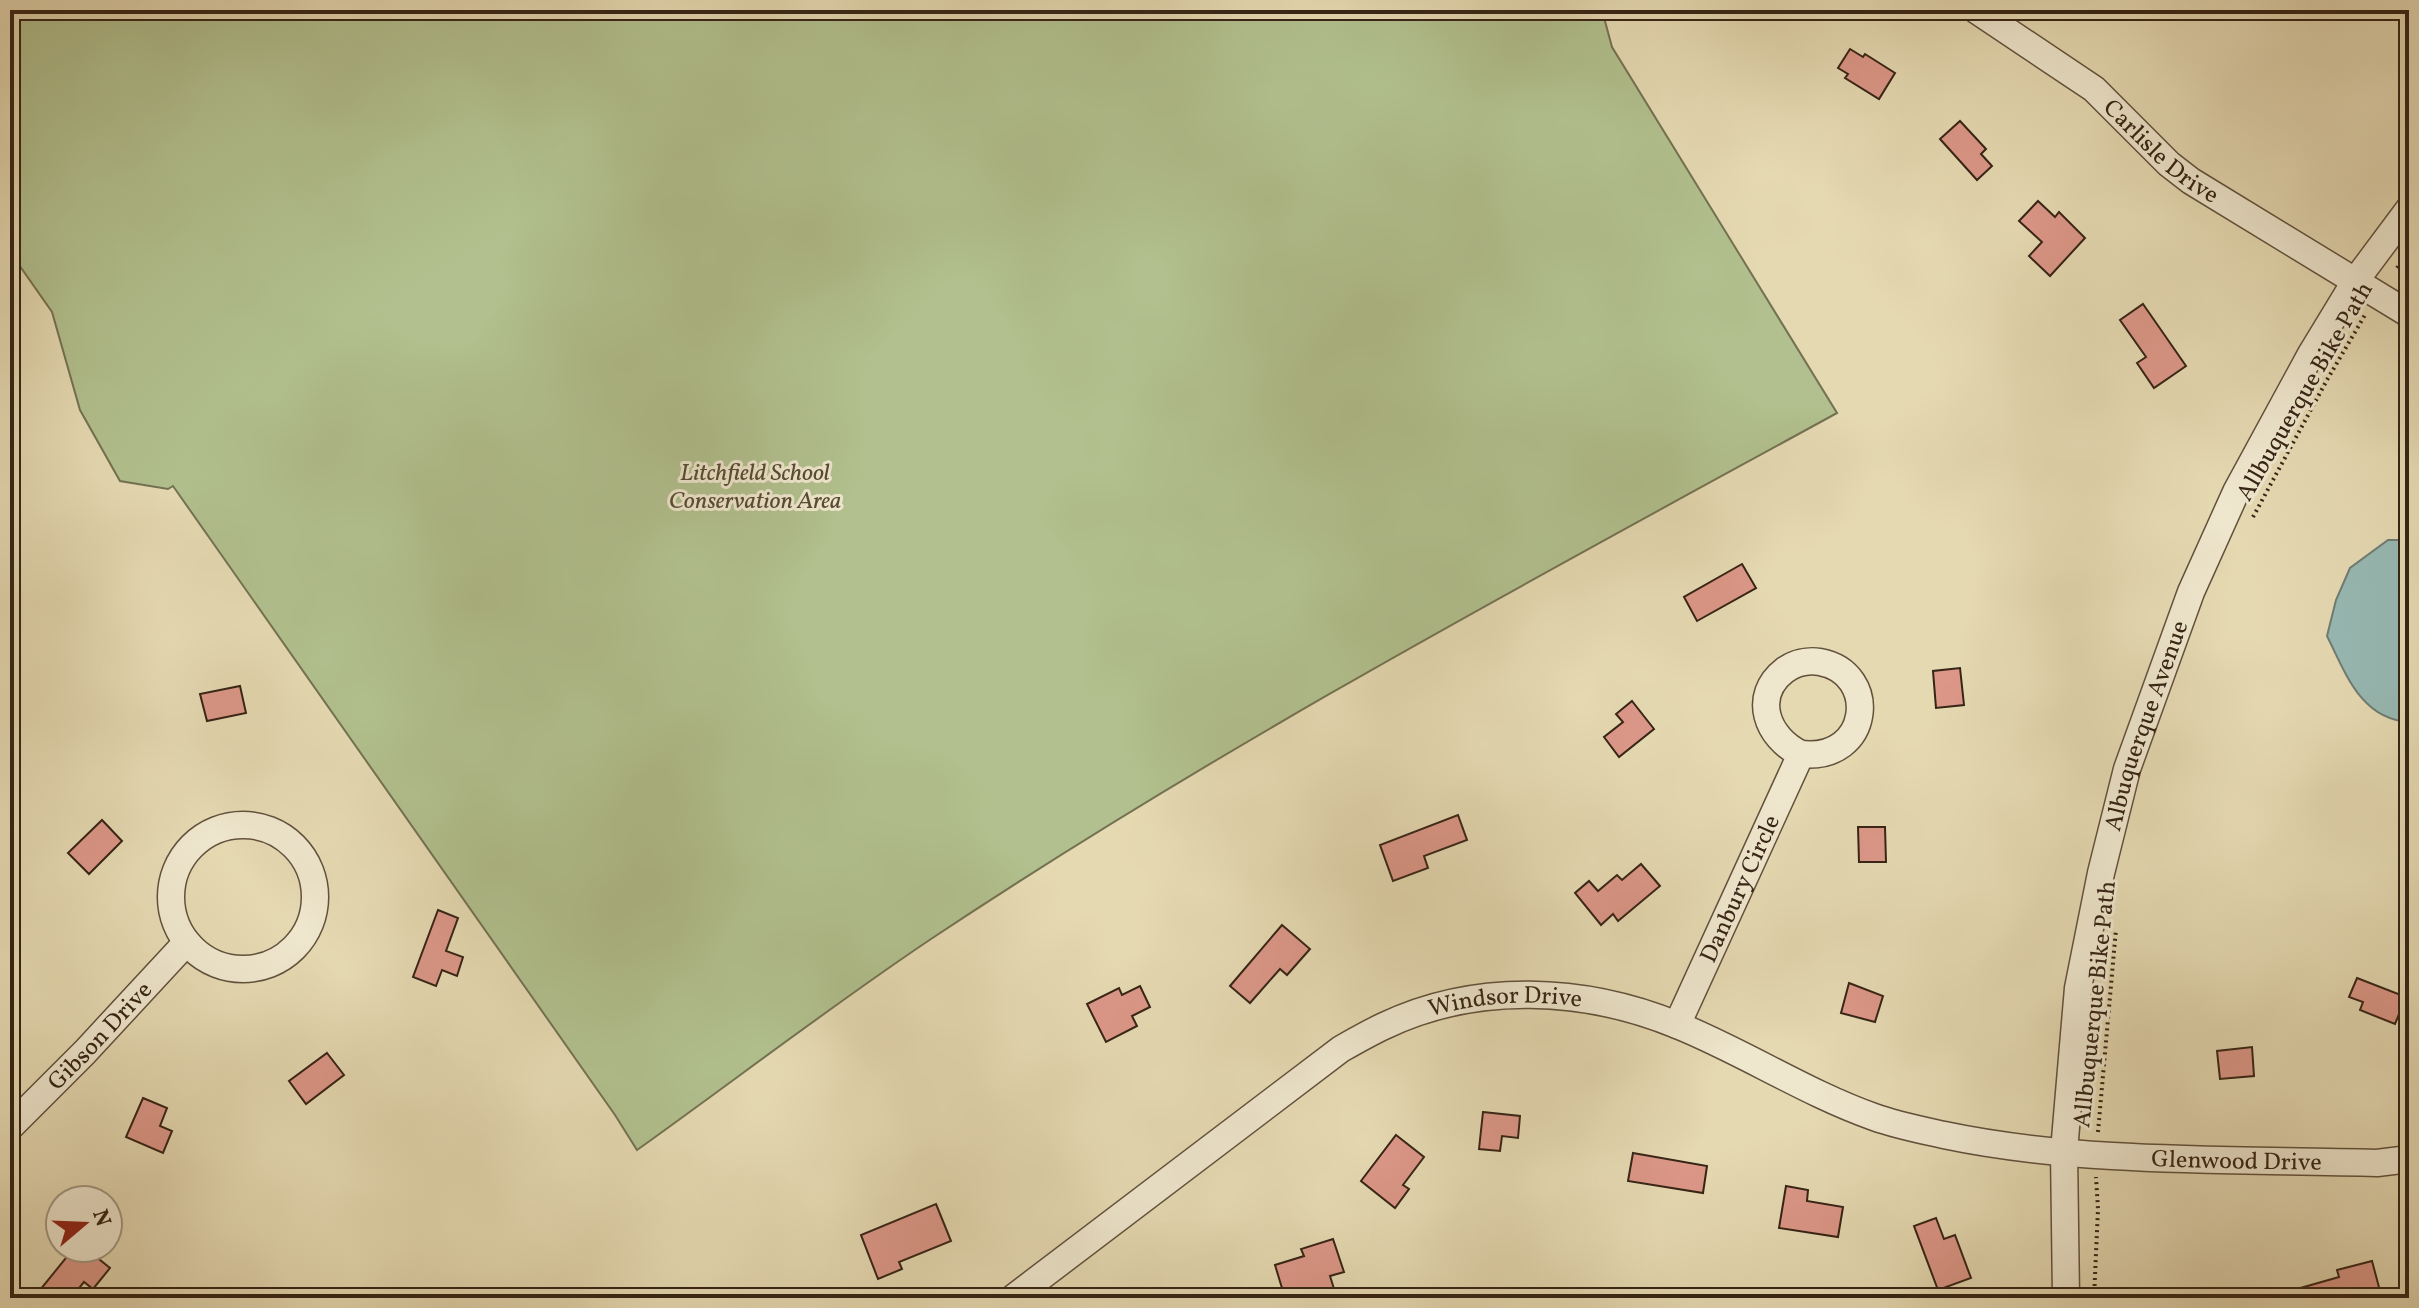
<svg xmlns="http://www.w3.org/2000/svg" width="2419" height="1308" viewBox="0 0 2419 1308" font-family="Vollkorn,serif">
  <rect width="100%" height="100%" fill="#e5d9b2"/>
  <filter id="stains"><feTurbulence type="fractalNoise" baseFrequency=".0025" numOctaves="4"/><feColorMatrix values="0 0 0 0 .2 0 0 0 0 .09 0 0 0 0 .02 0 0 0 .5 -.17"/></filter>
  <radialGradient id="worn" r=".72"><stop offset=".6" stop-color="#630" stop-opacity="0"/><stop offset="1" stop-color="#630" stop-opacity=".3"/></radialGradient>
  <!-- green -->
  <path fill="#b1c08e" stroke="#747252" stroke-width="2" d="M10,10H1602L1612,47L1837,413C1530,581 1222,745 931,939C831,1006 735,1080 637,1150L615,1115L173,486L168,489L120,481L80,410L52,312L10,252Z"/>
  <!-- water -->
  <path fill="#97b9b3" stroke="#707d74" stroke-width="2" d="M2388,540H2409V722C2361,719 2346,674 2327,636L2336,600L2350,568Z"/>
  <!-- building -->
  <g fill="#dc9788" stroke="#362415" stroke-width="2">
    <polygon points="1850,49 1863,57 1865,54 1895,73 1879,99 1845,78 1848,74 1838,68"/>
    <polygon points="1960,121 1986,149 1981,154 1992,166 1977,180 1940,139"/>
    <polygon points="2038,201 2055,217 2059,212 2085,238 2050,276 2029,256 2042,242 2019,221"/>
    <polygon points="2143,304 2186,366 2154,388 2137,363 2146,357 2120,320"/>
    <polygon points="1742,564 1756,588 1697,621 1684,597"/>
    <polygon points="1960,668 1964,705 1936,708 1933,671"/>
    <polygon points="240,686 246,713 207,721 200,694"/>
    <polygon points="1632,701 1654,729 1619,757 1604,737 1623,722 1616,714"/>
    <polygon points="1458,815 1467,840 1424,856 1428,868 1393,881 1380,845"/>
    <polygon points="102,820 122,841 89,874 68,853"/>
    <polygon points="1858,827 1885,827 1886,862 1859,862"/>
    <polygon points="1641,864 1660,886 1618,921 1613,914 1601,925 1575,893 1589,881 1598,891 1617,875 1622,880"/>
    <polygon points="438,910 458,918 446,951 463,957 457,976 442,970 436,986 413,977"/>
    <polygon points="1282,925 1310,949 1287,975 1280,969 1250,1003 1230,986"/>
    <polygon points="2357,978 2406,997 2395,1024 2360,1010 2363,1002 2349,997"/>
    <polygon points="1849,983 1883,996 1875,1022 1841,1013"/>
    <polygon points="1140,986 1150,1007 1132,1016 1137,1026 1106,1042 1087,1004 1119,988 1122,995"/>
    <polygon points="2252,1047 2254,1076 2220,1079 2217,1051"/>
    <polygon points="327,1053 344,1075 306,1104 289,1081"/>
    <polygon points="143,1098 167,1108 160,1126 172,1131 163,1153 126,1137"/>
    <polygon points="1483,1112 1520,1116 1518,1138 1502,1136 1500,1151 1479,1149"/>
    <polygon points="1396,1135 1424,1157 1403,1185 1409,1189 1395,1208 1361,1181"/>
    <polygon points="1633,1153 1707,1166 1703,1193 1628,1181"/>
    <polygon points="1786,1186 1808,1190 1807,1201 1843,1207 1838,1237 1779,1228"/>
    <polygon points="936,1204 951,1241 899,1262 902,1269 878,1279 861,1235"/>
    <polygon points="1936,1218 1944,1239 1955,1235 1971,1278 1938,1290 1914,1226"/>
    <polygon points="1333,1239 1344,1272 1330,1276 1335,1292 1315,1298 1285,1298 1275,1265 1304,1256 1301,1249"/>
    <polygon points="74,1248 85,1248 110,1268 93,1289 84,1282 71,1298 49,1298 40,1290"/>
    <polygon points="2372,1261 2380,1291 2355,1298 2284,1298 2283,1293 2339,1277 2337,1270"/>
  </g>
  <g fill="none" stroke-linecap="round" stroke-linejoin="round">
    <defs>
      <g id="minor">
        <path id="s1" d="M1976,10L2094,89L2169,164L2191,181L2409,314"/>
        <circle cx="243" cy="897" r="72"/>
        <path id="s2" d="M1677,1025L1801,754C1871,762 1880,673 1820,662C1808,660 1795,663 1785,670C1751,696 1767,738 1801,754"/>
        <path id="s3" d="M10,1127L85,1052L186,943"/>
        <path id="s4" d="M1013,1298L1341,1049C1355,1041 1369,1033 1384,1026C1476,982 1584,987 1677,1025C1744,1052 1806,1093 1874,1117C1896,1125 1921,1130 1944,1135C2081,1164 2237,1159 2377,1163L2409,1159"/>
        <path id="s5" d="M2066,1298L2064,1151L2078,988L2101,873L2127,769L2191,592L2236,492L2311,354L2356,280L2409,209"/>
      </g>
    </defs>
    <!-- minor casing -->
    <use href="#minor" stroke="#62513c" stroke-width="29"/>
    <!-- path -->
    <g stroke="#362415" stroke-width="4" stroke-dasharray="2 4" stroke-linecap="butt">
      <polyline points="2397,268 2409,253"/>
      <polyline points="2253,517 2327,380 2365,315"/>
      <polyline points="2098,1132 2116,929"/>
      <polyline points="2094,1298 2098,1209 2096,1177"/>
    </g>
    <!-- minor -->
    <use href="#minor" stroke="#eee6cd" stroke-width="26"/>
  </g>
  <g text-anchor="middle" stroke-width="6" stroke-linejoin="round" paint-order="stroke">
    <!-- street labels -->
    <g font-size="24" fill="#362415" stroke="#eee6cd">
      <text dy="8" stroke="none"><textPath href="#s1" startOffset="234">Carlisle Drive</textPath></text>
      <text transform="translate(2304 391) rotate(-60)" y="8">Allbuquerque Bike Path</text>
      <text dy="8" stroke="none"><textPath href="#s5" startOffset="582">Albuquerque Avenue</textPath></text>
      <text dy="8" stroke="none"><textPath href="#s2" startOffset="150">Danbury Circle</textPath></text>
      <text transform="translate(2094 1004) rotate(-84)" y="8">Allbuquerque Bike Path</text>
      <text dy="8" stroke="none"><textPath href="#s4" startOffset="586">Windsor Drive</textPath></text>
      <text dy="8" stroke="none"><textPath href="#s3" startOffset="128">Gibson Drive</textPath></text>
      <text dy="8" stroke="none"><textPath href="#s4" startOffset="1346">Glenwood Drive</textPath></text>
    </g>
    <!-- park labels -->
    <g font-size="24" font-style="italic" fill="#554b33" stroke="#eee6cd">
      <text x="755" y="480">Litchfield School<tspan x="755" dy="28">Conservation Area</tspan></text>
    </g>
  </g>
  <!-- margin -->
  <rect width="2419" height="1308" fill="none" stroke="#e5d9b2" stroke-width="40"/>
  <rect x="12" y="12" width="2395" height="1284" fill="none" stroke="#362415" stroke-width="4"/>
  <rect x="20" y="20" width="2379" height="1268" fill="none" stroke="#362415" stroke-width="2"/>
  <!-- north arrow -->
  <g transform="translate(84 1224) rotate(71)"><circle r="38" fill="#eee6cd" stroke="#a49883" stroke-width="2"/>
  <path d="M0-6L14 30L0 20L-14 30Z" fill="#8f2418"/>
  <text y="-12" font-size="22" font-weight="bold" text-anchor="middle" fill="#362415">N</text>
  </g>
  <rect width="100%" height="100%" filter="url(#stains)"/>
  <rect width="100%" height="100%" fill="url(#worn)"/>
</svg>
